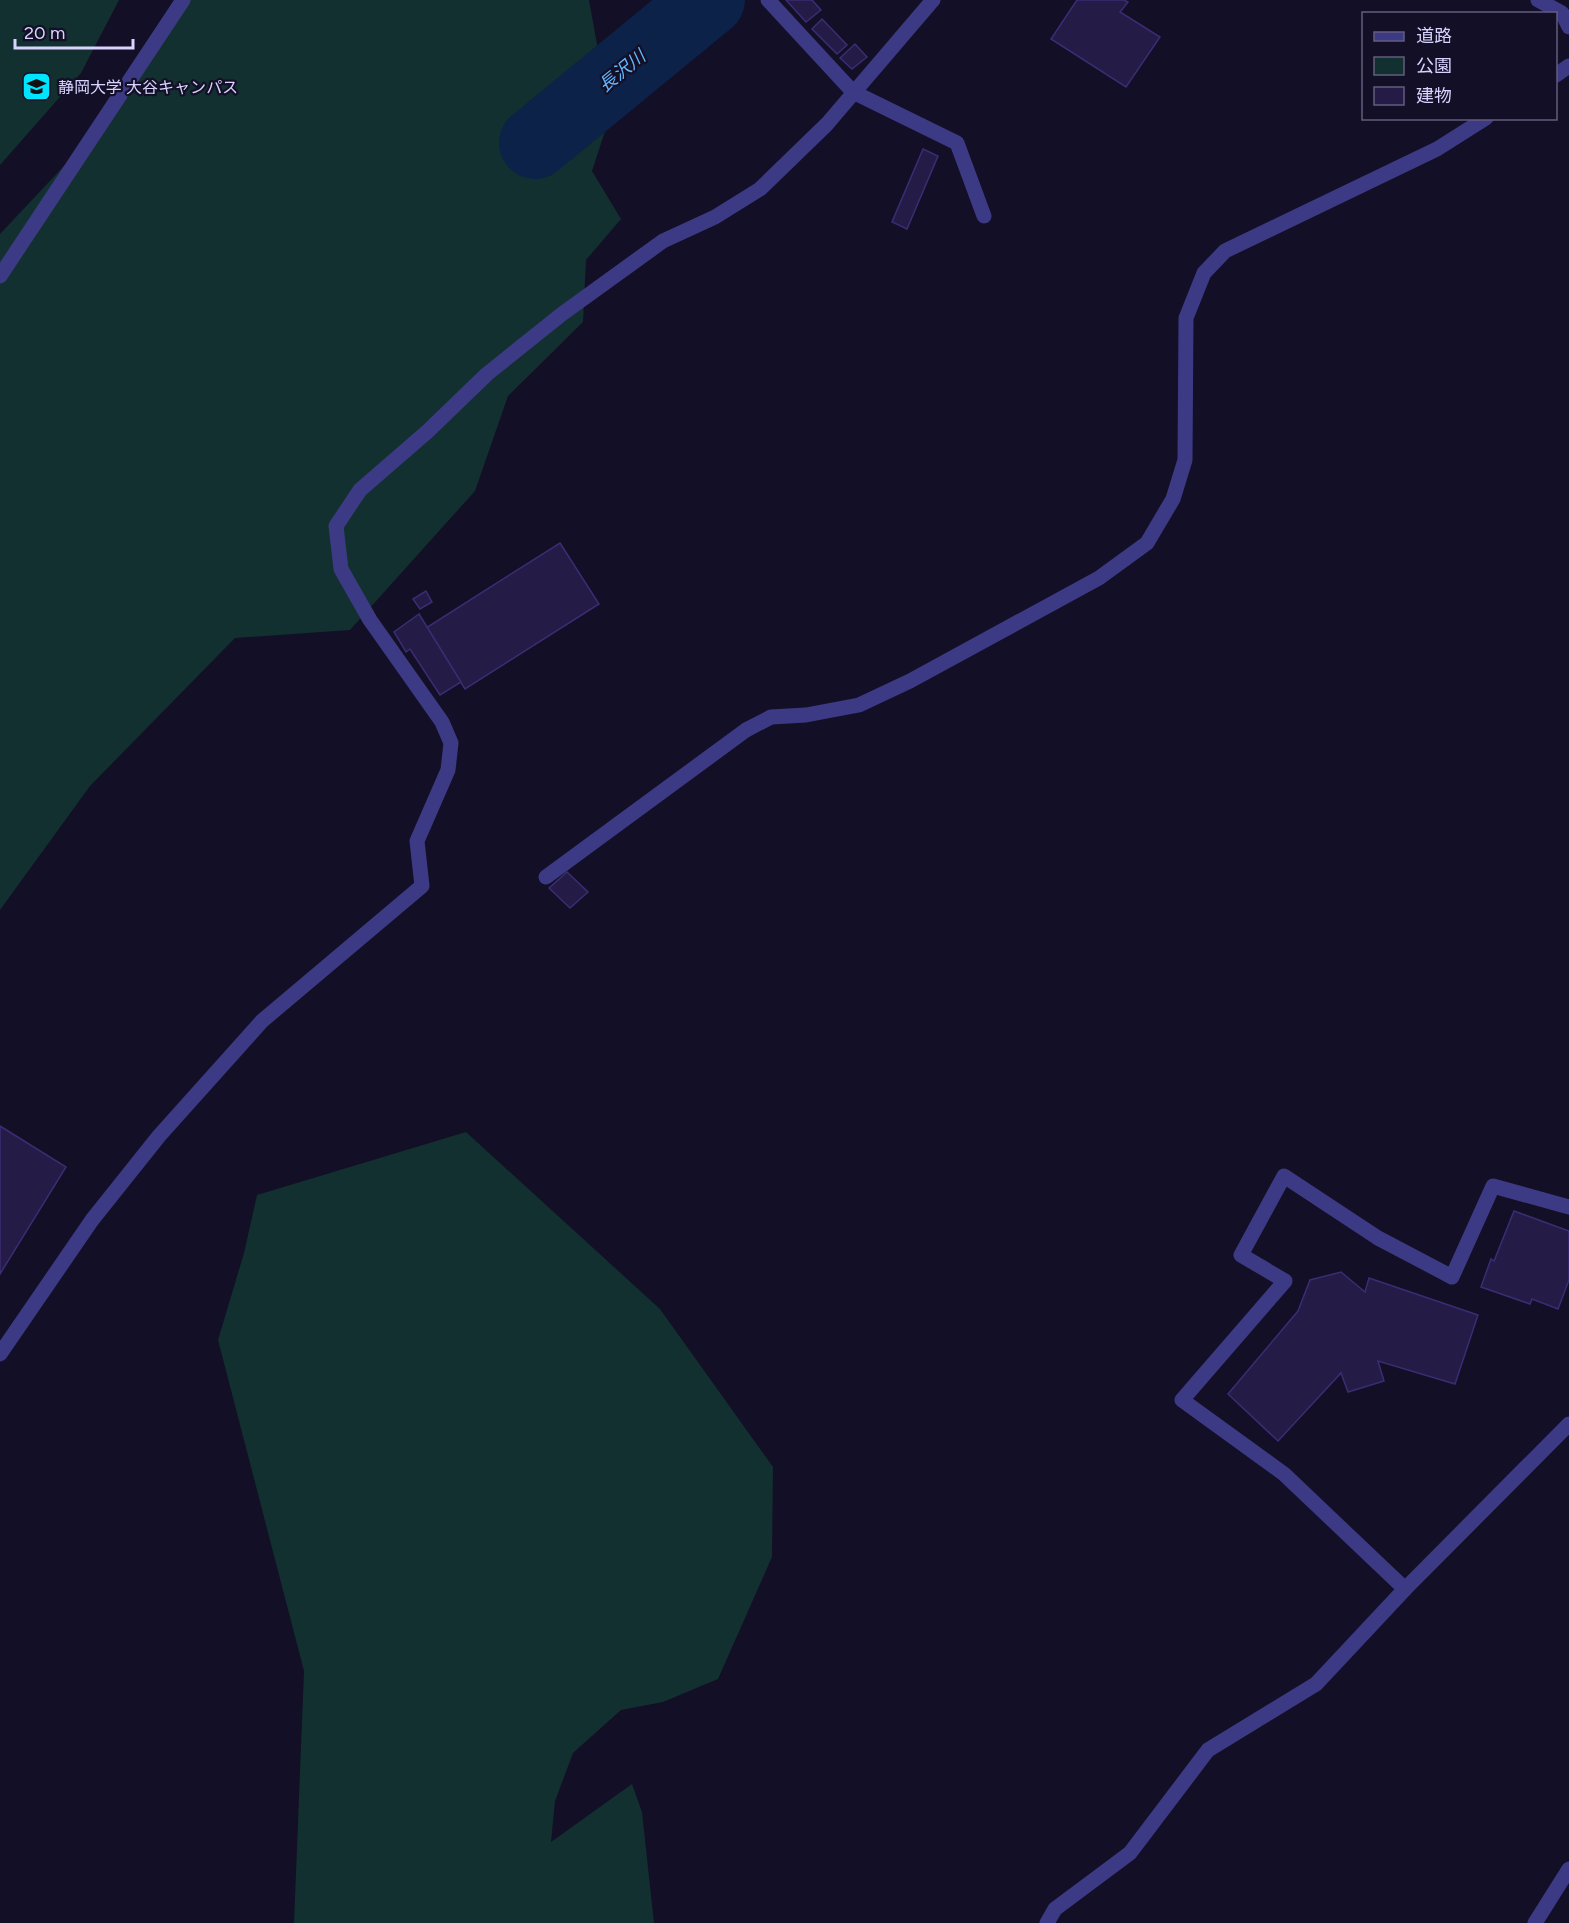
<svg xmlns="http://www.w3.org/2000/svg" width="1569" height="1923" viewBox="0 0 1569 1923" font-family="Figtree,'Noto Sans JP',sans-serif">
  <rect width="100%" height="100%" fill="#130f26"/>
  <!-- green -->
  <g fill="#12302f">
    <polygon points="0,0 119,0 81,73 0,165"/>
    <polygon points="178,0 589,0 610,116 592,171 621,219 586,260 583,322 508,396 475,491 350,630 235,638 90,786 0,910 0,234 125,101"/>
    <polygon points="466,1132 660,1309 773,1467 772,1557 718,1679 663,1702 621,1710 573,1753 555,1801 551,1842 632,1784 642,1812 654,1923 294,1923 304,1671 218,1340 244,1253 257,1195"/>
  </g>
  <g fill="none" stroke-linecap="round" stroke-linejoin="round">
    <!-- river -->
    <polyline stroke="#0c2248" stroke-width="72" points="535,143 709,0"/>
  </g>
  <!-- building -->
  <g fill="#241b47" stroke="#3b2d73" stroke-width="1.5">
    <polygon points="786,0 812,0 821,10 806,22"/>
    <polygon points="1077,0 1124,0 1128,2 1120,12 1160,37 1126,87 1051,39"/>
    <polygon points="822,19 847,45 837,54 812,29"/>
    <polygon points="855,44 867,57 852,69 840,58"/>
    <polygon points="923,149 938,156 907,229 892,222"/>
    <polygon points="560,543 599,604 465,689 426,628"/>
    <polygon points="426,591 432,602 420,609 413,599"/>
    <polygon points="419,614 461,682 440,695 410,649 406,652 394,632"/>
    <polygon points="567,872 588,892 570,908 549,888"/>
    <polygon points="0,1126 66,1167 0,1274"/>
    <polygon points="1514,1211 1569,1231 1569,1280 1558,1309 1532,1299 1530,1304 1481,1287 1491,1259 1494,1261"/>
    <polygon points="1341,1272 1365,1292 1369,1278 1478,1315 1455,1384 1378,1361 1384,1381 1348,1392 1341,1373 1278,1441 1228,1394 1298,1311 1310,1280"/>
  </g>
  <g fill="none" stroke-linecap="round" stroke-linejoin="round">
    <!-- lane -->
    <polyline stroke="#3d3a85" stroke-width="15" points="1405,1589 1284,1474 1182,1400 1285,1281 1241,1255 1284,1176 1378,1238 1452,1277 1493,1186 1569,1207"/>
    <!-- street -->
    <g stroke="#3d3a85" stroke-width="15">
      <polyline points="768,0 853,92 957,143 984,216"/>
      <polyline points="1538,0 1562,13 1569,27"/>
      <polyline points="1556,75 1569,66"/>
      <polyline points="0,276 183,0"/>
      <polyline points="546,877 746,730 771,717 806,715 859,705 910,681 1099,578 1147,543 1173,499 1185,460 1186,318 1204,273 1225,251 1437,149 1486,118"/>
      <polyline points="0,1354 92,1220 159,1136 262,1021 422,886 417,841 448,770 451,743 442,722 370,620 341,569 336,526 360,490 428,431 487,374 562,314 663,241 715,217 760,189 827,124 933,0"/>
      <polyline points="1047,1923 1055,1909 1130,1853 1208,1750 1316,1684 1405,1589 1569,1424"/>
      <polyline points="1535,1923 1569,1869"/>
    </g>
  </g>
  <!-- icons -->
  <defs>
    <symbol id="university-square" viewBox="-11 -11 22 22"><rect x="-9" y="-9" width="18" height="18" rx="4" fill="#00e5ff" stroke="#130f26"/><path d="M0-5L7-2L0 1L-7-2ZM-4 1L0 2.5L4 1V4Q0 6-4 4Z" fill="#111"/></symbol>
  </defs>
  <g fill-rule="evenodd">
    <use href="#university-square" x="20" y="70" width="33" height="33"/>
  </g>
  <g text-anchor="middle" stroke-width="4.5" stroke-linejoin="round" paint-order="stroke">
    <!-- poi labels -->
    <g font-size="16" fill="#d9d4ff" stroke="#130f26" text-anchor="start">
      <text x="58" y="93">静岡大学 大谷キャンパス</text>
    </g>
    <!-- water labels -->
    <g font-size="18" font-style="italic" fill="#62b6ff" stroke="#130f26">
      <text transform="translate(622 71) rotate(-39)" y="6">長沢川</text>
    </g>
  </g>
  <!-- legend -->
  <rect x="1362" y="12" width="195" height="108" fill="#130f26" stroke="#625e7d" stroke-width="1.5"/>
  <rect x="1374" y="32" width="30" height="9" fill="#3d3a85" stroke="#625e7d" stroke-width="1.5"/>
  <text x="1416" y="42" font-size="18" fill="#d9d4ff">道路</text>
  <rect x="1374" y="57" width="30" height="18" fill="#12302f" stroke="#625e7d" stroke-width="1.5"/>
  <text x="1416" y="72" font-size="18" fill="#d9d4ff">公園</text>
  <rect x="1374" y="87" width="30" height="18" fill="#241b47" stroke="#625e7d" stroke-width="1.5"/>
  <text x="1416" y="102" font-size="18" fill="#d9d4ff">建物</text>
  <!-- scale -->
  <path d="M15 39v9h118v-9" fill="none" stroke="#d9d4ff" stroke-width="3"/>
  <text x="24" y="39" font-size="18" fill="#d9d4ff" stroke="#130f26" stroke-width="4.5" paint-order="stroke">20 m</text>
</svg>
